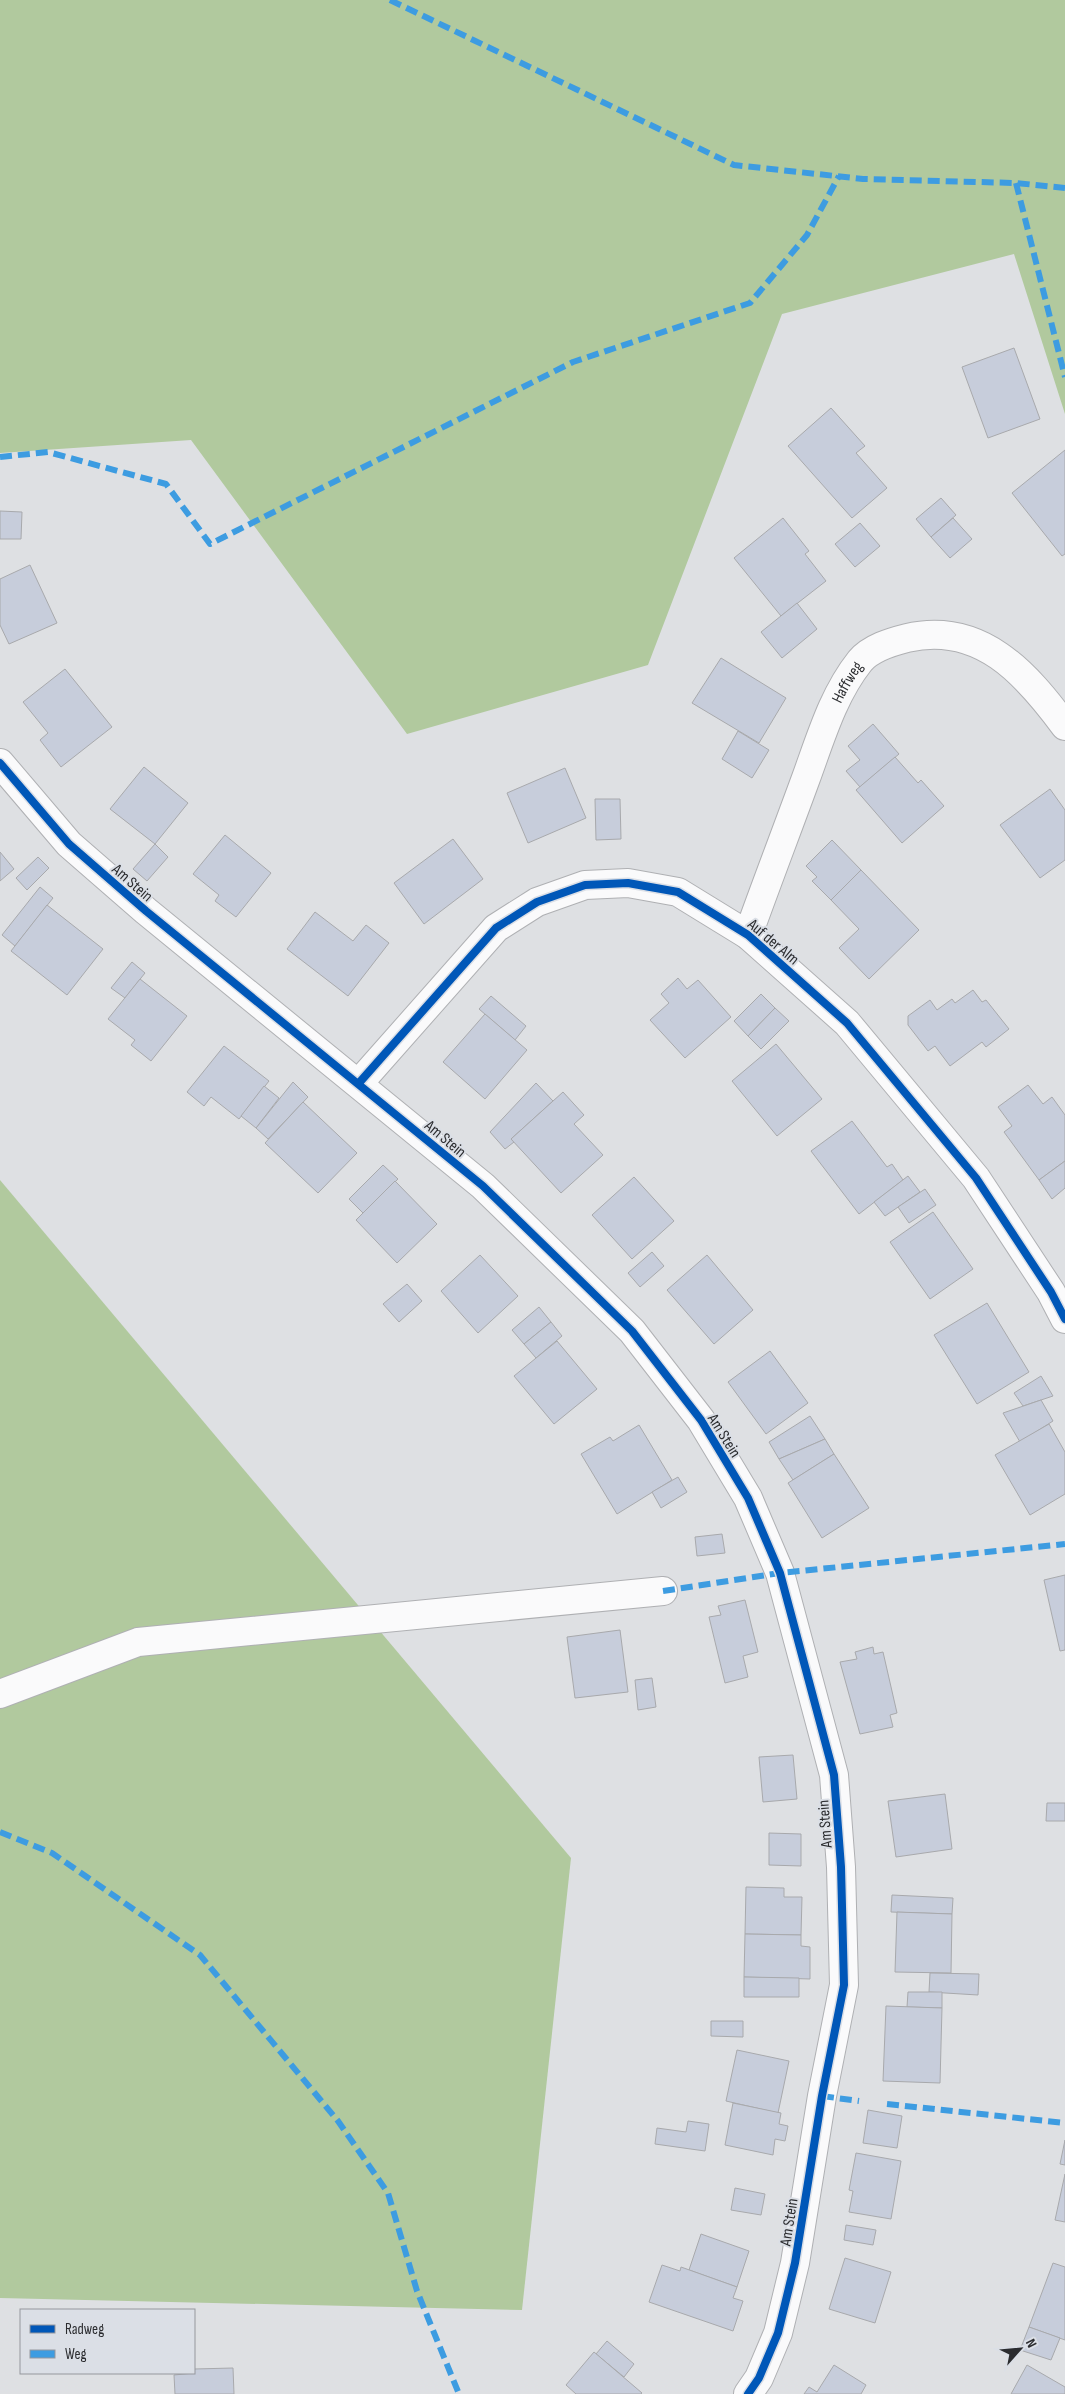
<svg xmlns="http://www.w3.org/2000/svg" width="1065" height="2394" viewBox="0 0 1065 2394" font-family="'Sofia Sans Condensed',sans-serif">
  <rect width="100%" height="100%" fill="#dee0e3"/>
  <!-- forest -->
  <g fill="#b1c99e">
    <polygon points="0,0 1065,0 1065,414 1014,254 782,314 648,665 407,734 191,440 0,453"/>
    <polygon points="0,1180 571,1858 522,2310 0,2298"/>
  </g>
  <!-- building -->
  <g fill="#c7cddb" stroke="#a8a9ac">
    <polygon points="1014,348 1040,419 988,438 962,367"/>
    <polygon points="831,408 865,446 856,453 887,488 852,518 788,446"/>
    <polygon points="1065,450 1065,554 1062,556 1012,493"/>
    <polygon points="941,498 956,515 931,537 916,519"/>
    <polygon points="0,511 22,512 21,539 0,539"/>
    <polygon points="783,518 809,551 805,554 826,581 781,616 734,558"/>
    <polygon points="953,518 972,539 950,558 931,537"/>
    <polygon points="860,523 880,546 855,567 835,544"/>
    <polygon points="30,565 57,623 9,644 0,625 0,579"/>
    <polygon points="797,603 817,629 782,658 761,632"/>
    <polygon points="721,658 786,698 759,743 692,703"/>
    <polygon points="65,669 112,727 61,767 40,740 48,733 23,702"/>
    <polygon points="873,724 899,754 860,787 846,771 860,760 848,746"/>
    <polygon points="738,731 769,750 752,778 722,759"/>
    <polygon points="895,757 918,783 921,780 944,806 902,843 856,790"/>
    <polygon points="144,767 188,803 155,844 110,809"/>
    <polygon points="565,768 586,818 528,843 507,793"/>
    <polygon points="1050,789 1065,810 1065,860 1040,878 1000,825"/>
    <polygon points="595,799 620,799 621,839 596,840"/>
    <polygon points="225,835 271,873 236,917 215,901 219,895 193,874"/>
    <polygon points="453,839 483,879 424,924 394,883"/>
    <polygon points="832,840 861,870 831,900 812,881 817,877 806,866"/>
    <polygon points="155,844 168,857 147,881 133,869"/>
    <polygon points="0,852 14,869 0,881"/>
    <polygon points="38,857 49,868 27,890 16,878"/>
    <polygon points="861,870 919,930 869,979 839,948 859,929 831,900"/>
    <polygon points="40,887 53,898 15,946 2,935"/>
    <polygon points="47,905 103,949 67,995 11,951"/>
    <polygon points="315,912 353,941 366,925 389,943 348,996 287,949"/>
    <polygon points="132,962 145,973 125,998 111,988"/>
    <polygon points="678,978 687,989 698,980 731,1017 685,1058 650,1020 669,1003 661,994"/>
    <polygon points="140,979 187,1016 151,1061 131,1045 135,1040 108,1019"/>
    <polygon points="973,990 982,1002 986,1000 1009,1029 986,1047 982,1042 950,1066 935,1046 928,1051 908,1025 908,1016 930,1000 937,1010 952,999 955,1003"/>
    <polygon points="761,994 775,1008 748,1036 734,1021"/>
    <polygon points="491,996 526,1026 515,1040 479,1009"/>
    <polygon points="775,1008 789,1021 761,1049 748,1036"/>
    <polygon points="485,1014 527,1050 485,1099 443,1062"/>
    <polygon points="776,1044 822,1099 777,1136 732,1081"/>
    <polygon points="224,1046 269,1081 239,1119 211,1097 204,1106 187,1092"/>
    <polygon points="293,1082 308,1097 268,1139 256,1128"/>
    <polygon points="536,1083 553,1101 511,1139 514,1142 505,1149 490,1132"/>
    <polygon points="1028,1085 1043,1104 1052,1097 1065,1115 1065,1161 1039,1180 1004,1132 1012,1126 998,1107"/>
    <polygon points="264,1086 279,1098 256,1128 241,1116"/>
    <polygon points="563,1092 584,1115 574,1124 603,1155 561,1193 511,1139"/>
    <polygon points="303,1102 357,1153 318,1193 265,1143"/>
    <polygon points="852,1121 887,1167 892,1164 903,1180 859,1214 811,1151"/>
    <polygon points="1065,1161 1065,1188 1052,1199 1039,1180"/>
    <polygon points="383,1165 398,1179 363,1213 349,1199"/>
    <polygon points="908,1176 920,1192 885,1216 874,1202"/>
    <polygon points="634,1177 674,1221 632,1259 592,1215"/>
    <polygon points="395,1181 437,1224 397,1263 356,1220"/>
    <polygon points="925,1189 936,1205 909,1223 898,1207"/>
    <polygon points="933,1212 973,1269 930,1299 890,1242"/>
    <polygon points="652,1252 664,1266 640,1287 628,1273"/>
    <polygon points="480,1255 518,1296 478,1333 441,1291"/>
    <polygon points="707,1255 753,1310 714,1344 667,1290"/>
    <polygon points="407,1284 422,1301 399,1322 383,1304"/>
    <polygon points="987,1303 1029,1372 977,1404 934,1335"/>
    <polygon points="539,1307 551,1322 524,1344 512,1330"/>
    <polygon points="551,1322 562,1336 536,1358 524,1344"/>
    <polygon points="557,1341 597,1389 554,1424 514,1376"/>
    <polygon points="770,1351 808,1403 766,1434 728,1382"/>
    <polygon points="1041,1376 1053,1396 1023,1406 1014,1393"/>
    <polygon points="1041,1400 1053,1421 1020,1442 1003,1413"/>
    <polygon points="810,1416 825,1439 779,1459 769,1442"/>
    <polygon points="1049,1424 1065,1452 1065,1494 1030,1515 995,1455"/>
    <polygon points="639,1425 672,1480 617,1514 581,1454 610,1437 613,1441"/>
    <polygon points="825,1439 834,1454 793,1480 779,1459"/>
    <polygon points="834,1454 869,1508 822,1538 788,1483"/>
    <polygon points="678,1477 687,1492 661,1508 652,1492"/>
    <polygon points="722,1534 725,1553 697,1556 695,1537"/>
    <polygon points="1065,1575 1065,1650 1060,1651 1044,1580"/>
    <polygon points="745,1600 758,1652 743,1656 748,1677 725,1683 709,1617 721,1615 718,1606"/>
    <polygon points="620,1630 628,1692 575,1698 567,1637"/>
    <polygon points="873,1647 874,1654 883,1652 897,1713 890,1715 893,1727 860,1734 840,1662 857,1659 855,1652"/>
    <polygon points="652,1678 656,1707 638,1710 635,1680"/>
    <polygon points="793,1755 797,1799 763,1802 759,1757"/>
    <polygon points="945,1794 952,1849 896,1857 888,1801"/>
    <polygon points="1047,1803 1065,1803 1065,1821 1046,1821"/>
    <polygon points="769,1833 801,1834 801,1866 769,1865"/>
    <polygon points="746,1887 784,1888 784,1897 802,1897 801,1935 745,1934"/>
    <polygon points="892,1895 953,1898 952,1914 891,1912"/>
    <polygon points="897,1912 952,1914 951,1973 895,1972"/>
    <polygon points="745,1934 801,1935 801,1946 810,1947 810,1979 744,1977"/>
    <polygon points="930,1973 979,1974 978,1995 929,1992"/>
    <polygon points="744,1977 799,1978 799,1997 744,1997"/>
    <polygon points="908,1992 942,1992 942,2008 907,2007"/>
    <polygon points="886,2006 942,2008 940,2083 883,2081"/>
    <polygon points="711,2021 743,2021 743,2037 711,2036"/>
    <polygon points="737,2050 789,2061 778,2113 726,2101"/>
    <polygon points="733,2103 781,2113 779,2124 788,2126 785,2141 775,2139 773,2155 725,2145"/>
    <polygon points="868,2110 902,2116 897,2148 863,2143"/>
    <polygon points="688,2121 709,2124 705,2151 655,2144 657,2128 686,2132"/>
    <polygon points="1065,2140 1065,2165 1060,2164"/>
    <polygon points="856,2153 901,2161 891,2219 849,2212 853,2191 849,2190"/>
    <polygon points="1065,2174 1065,2222 1055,2220"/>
    <polygon points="735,2188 765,2194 761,2215 731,2210"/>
    <polygon points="846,2225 876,2230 873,2245 844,2240"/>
    <polygon points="701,2234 749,2251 737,2287 689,2270"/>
    <polygon points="845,2258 891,2272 875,2323 829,2309"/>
    <polygon points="1053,2263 1065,2267 1065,2340 1029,2327"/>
    <polygon points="662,2265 680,2271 681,2267 737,2287 733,2298 743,2301 733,2331 649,2302"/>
    <polygon points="1029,2327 1060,2338 1051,2360 1020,2350"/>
    <polygon points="607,2341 634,2364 624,2377 596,2354"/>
    <polygon points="594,2352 642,2393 641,2394 576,2394 566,2385"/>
    <polygon points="834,2365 866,2385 861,2394 804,2394 809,2387 817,2392"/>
    <polygon points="1027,2365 1065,2387 1065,2394 1011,2394"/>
    <polygon points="233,2368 234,2394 175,2394 174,2375 194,2373 194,2369"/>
  </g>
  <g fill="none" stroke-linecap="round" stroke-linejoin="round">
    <defs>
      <g id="minor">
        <polyline points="0,763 69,844 146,911 483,1186 632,1331 701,1420 748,1498 780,1573 834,1775 841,1867 844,1985 822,2096 795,2263 778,2333 759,2378 748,2394"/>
        <path id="s1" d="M748,935C767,882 787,830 806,778C821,737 833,695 860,661C871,648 891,642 907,638C980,621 1026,673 1065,726"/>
        <polyline points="359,1083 496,928 537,902 585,885 628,883 678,892 748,935 847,1023 976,1178 1051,1292 1065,1319"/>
        <polyline points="0,1694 138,1642 663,1591"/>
      </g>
    </defs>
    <!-- minor casing -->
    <use href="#minor" stroke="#afb0b3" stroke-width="30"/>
    <!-- minor -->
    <use href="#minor" stroke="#fafafb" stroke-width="28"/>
    <!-- quiet -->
    <g stroke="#3d9ce1" stroke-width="6" stroke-dasharray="12 6" stroke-linecap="butt">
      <polyline points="390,0 734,165 863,179 1016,183 1065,188"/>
      <polyline points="1016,183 1065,377"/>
      <polyline points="0,457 48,452 166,484 210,544 573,362 750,303 807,235 839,176"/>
      <polyline points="663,1591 780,1573 1065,1544"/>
      <polyline points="0,1832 52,1853 200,1955 338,2121 388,2193 417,2291 459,2394"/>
      <polyline points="822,2096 859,2101"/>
      <polyline points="887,2104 1065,2123"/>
    </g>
    <defs>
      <g id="cycleway">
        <polyline points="0,763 69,844 146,911 483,1186 632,1331 701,1420 748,1498 780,1573 834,1775 841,1867 844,1985 822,2096 795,2263 778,2333 759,2378 748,2394"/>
        <polyline points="359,1083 496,928 537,902 585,885 628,883 678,892 748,935 847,1023 976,1178 1051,1292 1065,1319"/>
      </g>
    </defs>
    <!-- cycleway casing -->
    <use href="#cycleway" stroke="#dbdfe6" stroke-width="11"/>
    <!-- cycleway -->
    <use href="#cycleway" stroke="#0057b8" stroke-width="8"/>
  </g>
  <g text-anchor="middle" stroke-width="4" stroke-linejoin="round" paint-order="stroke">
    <!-- street labels -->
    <g font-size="16" fill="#2b2c2f" stroke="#dbdfe6">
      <text dy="6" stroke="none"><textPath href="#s1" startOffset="272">Haffweg</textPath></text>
      <text transform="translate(133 882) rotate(41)" y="6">Am Stein</text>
      <text transform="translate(774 941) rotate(40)" y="6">Auf der Alm</text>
      <text transform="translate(446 1138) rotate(40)" y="6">Am Stein</text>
      <text transform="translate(725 1435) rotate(58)" y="6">Am Stein</text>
      <text transform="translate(824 1824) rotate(-94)" y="6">Am Stein</text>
      <text transform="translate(788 2222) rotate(-81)" y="6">Am Stein</text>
    </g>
  </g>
  <!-- legend -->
  <rect x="20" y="2309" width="175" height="65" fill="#dbdfe6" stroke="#95979d"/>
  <rect x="30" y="2325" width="25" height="8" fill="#0057b8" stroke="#95979d"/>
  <text x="65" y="2334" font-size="15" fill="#2b2c2f">Radweg</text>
  <rect x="30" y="2350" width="25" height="8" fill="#3d9ce1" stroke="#95979d"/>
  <text x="65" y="2359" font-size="15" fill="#2b2c2f">Weg</text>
  <!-- north arrow -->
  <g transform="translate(1020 2349) rotate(63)" stroke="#dbdfe6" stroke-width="4" paint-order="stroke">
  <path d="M0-4L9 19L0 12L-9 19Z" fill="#2b2c2f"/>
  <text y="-8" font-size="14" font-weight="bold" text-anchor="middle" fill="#2b2c2f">N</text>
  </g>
</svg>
